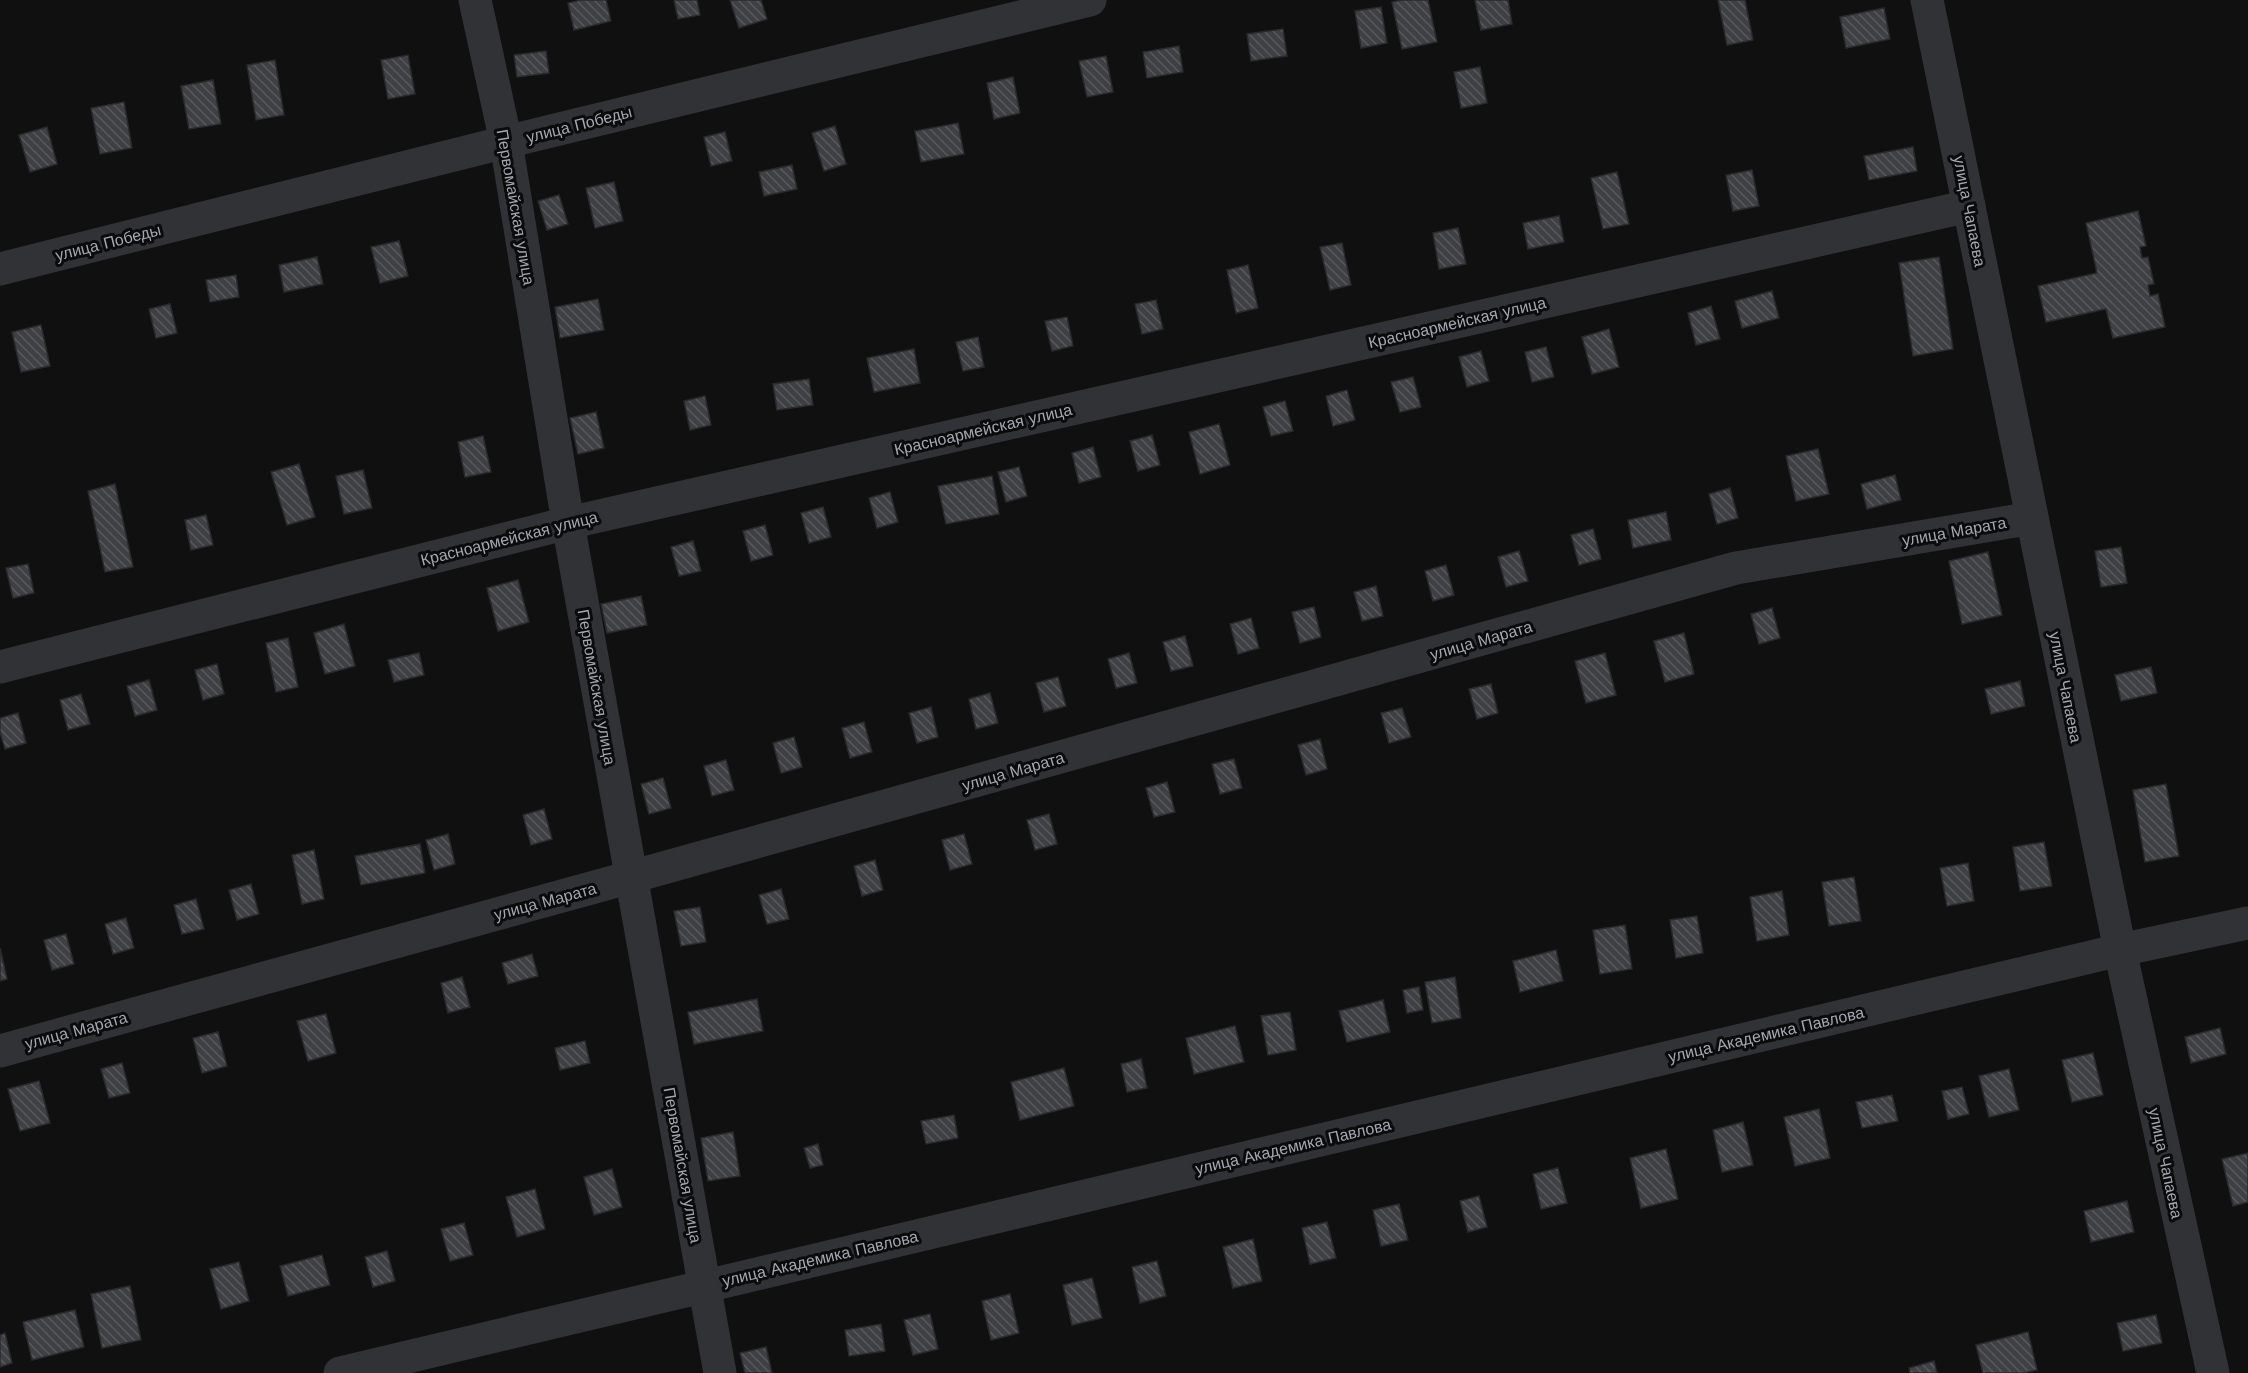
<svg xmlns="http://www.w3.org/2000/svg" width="2248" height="1373" viewBox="0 0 2248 1373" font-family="'Work Sans',sans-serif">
  <defs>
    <pattern id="building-back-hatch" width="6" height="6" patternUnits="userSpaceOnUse" patternTransform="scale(1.5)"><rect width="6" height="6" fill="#3f4044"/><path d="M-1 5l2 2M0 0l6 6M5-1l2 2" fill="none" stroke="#58595c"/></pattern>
  </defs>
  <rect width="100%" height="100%" fill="#101011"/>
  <!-- building -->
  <g fill="url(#building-back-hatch)" stroke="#2a2a2d" stroke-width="1.5">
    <polygon points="581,0 606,0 611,21 574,30 568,3"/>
    <polygon points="674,0 697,0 700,15 678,19"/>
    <polygon points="730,0 761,0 767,19 739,28"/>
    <polygon points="1402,0 1428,0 1437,42 1402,49 1392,2"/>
    <polygon points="1475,0 1508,0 1512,24 1481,30"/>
    <polygon points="1718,0 1745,0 1753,40 1727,45"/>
    <polygon points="1381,7 1387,43 1361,48 1355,11"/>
    <polygon points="1884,8 1890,39 1846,48 1840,17"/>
    <polygon points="1283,29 1287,56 1251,61 1247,34"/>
    <polygon points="1179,46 1183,72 1147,78 1143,52"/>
    <polygon points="546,51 549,73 517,77 514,55"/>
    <polygon points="408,55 415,94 388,99 381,60"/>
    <polygon points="1106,56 1113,92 1087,97 1079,61"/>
    <polygon points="275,60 284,115 256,120 247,65"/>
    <polygon points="1480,67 1487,103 1461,108 1454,72"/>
    <polygon points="1013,77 1020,113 994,119 987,83"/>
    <polygon points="213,80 221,124 189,129 181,86"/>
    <polygon points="124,102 132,148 100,154 91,108"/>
    <polygon points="958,123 964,154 921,162 915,131"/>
    <polygon points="835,126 846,164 824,171 812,133"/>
    <polygon points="47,127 57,164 30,172 19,135"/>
    <polygon points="725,132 732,161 711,166 704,137"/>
    <polygon points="1913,147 1917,171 1869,180 1864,156"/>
    <polygon points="792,165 797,189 764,196 759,172"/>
    <polygon points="1752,170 1759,206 1733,211 1726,175"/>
    <polygon points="1617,172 1629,224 1603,229 1591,178"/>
    <polygon points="614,182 623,221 595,228 586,188"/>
    <polygon points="559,195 568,224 547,230 538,201"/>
    <polygon points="2138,211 2146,246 2140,247 2142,258 2148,257 2154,284 2148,285 2150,296 2158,294 2165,327 2113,338 2106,309 2046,322 2038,286 2097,273 2086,223"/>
    <polygon points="1559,216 1564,242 1528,249 1523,223"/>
    <polygon points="1458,228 1466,264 1439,269 1433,233"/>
    <polygon points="399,241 408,276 380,283 371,247"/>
    <polygon points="1342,243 1351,285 1330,290 1320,247"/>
    <polygon points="317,257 323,284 284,292 279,265"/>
    <polygon points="1939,257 1953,349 1913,356 1899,263"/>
    <polygon points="1248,265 1258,308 1236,313 1227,270"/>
    <polygon points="236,275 239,297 210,302 206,280"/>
    <polygon points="1772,291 1779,318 1742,328 1735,301"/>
    <polygon points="598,299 604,330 560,338 555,307"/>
    <polygon points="1156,300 1163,329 1142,334 1135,304"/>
    <polygon points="170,304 177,333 156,338 149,309"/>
    <polygon points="1711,306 1720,339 1696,345 1688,313"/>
    <polygon points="1067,317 1073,346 1052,351 1045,321"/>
    <polygon points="41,325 50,366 21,372 12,332"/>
    <polygon points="1609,329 1619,367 1592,374 1582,337"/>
    <polygon points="978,337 984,367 963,371 956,342"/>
    <polygon points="1546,347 1554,377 1532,382 1525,352"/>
    <polygon points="914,349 920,383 874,392 867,358"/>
    <polygon points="1481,351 1489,381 1467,387 1459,357"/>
    <polygon points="1413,377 1421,407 1400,412 1391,382"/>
    <polygon points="809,379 813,405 777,410 773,384"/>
    <polygon points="1347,390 1355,420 1333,426 1326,396"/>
    <polygon points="705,396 711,425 690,430 684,401"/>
    <polygon points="1285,401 1293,431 1271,436 1263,407"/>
    <polygon points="596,412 604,448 578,454 570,418"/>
    <polygon points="1219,424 1230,465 1200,474 1189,432"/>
    <polygon points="1152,435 1160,465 1138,471 1130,441"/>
    <polygon points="483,436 491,472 465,477 458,442"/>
    <polygon points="1093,447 1101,477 1079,483 1072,453"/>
    <polygon points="1818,449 1829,494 1796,501 1786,456"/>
    <polygon points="299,464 315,517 287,525 271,472"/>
    <polygon points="1019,467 1027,496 1006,502 998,472"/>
    <polygon points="363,470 372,508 344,514 336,476"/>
    <polygon points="1895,475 1901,500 1867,509 1861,484"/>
    <polygon points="992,476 999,514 946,524 938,486"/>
    <polygon points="115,484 133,567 105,572 88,491"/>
    <polygon points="1730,488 1738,518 1717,524 1709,494"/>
    <polygon points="890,492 898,522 877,528 869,498"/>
    <polygon points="823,507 831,537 809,543 801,513"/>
    <polygon points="1666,512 1671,540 1633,548 1628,520"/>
    <polygon points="206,515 213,545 191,550 185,520"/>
    <polygon points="765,525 773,555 751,561 743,531"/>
    <polygon points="1593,529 1601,559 1579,565 1571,535"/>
    <polygon points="693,541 701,571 679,576 671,547"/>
    <polygon points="2121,547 2127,583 2101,587 2095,551"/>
    <polygon points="1519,551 1528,581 1506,587 1498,557"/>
    <polygon points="1988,552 2002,615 1962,624 1949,561"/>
    <polygon points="28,564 34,593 13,598 6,568"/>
    <polygon points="1446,565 1454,595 1433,601 1425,571"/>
    <polygon points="518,580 529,622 498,631 487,588"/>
    <polygon points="1376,586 1383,616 1362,621 1354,592"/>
    <polygon points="641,596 647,625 607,633 601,604"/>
    <polygon points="1314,607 1321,637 1300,643 1292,612"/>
    <polygon points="1772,608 1780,638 1759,644 1751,614"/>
    <polygon points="1251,618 1259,648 1238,654 1230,624"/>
    <polygon points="344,624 355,666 325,674 314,633"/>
    <polygon points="1684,633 1694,674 1665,682 1654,641"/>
    <polygon points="1185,636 1193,666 1171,671 1163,642"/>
    <polygon points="288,638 298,687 276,692 266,643"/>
    <polygon points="419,653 424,675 394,682 388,660"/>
    <polygon points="1129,653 1137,683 1116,688 1108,659"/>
    <polygon points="1605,653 1616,695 1586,703 1575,661"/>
    <polygon points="217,664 224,694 203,700 195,670"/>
    <polygon points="2151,667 2157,693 2121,701 2115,675"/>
    <polygon points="1058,677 1066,706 1044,712 1036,683"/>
    <polygon points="149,680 157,710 135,716 127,686"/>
    <polygon points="2020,681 2025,706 1991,714 1985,689"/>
    <polygon points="1491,684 1498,713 1477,719 1469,689"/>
    <polygon points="990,693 998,723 976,729 969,699"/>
    <polygon points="81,694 90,724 68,730 60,700"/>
    <polygon points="931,707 938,737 917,743 909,713"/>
    <polygon points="1402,708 1411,737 1389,743 1381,713"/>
    <polygon points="18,713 26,743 5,749 0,732 0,718"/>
    <polygon points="864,722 872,752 850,758 842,728"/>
    <polygon points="794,737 802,767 781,773 773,743"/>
    <polygon points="1320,739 1327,769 1306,775 1298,745"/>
    <polygon points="1234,759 1242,788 1220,794 1212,764"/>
    <polygon points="726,760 734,790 712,796 704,766"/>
    <polygon points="663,778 671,808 649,814 641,784"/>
    <polygon points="1167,782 1175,812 1154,817 1146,788"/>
    <polygon points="2166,784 2179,856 2145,862 2133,790"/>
    <polygon points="544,809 552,839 531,845 523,815"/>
    <polygon points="1049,814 1057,844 1035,850 1027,820"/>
    <polygon points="448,834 455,864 434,870 426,840"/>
    <polygon points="964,834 972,864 950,870 942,840"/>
    <polygon points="2044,842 2052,886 2020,891 2013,847"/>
    <polygon points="420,844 425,873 361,885 355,856"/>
    <polygon points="314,850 324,899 302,904 292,855"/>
    <polygon points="875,860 883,890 862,896 854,866"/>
    <polygon points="1968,863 1974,901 1947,906 1940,868"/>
    <polygon points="1854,877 1861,921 1829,926 1822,882"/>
    <polygon points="251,884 259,914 237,920 229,890"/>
    <polygon points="781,889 789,919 767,924 759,895"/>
    <polygon points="1782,891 1789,935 1757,941 1750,897"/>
    <polygon points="196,899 204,929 182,934 174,905"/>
    <polygon points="700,907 706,942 681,946 674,911"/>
    <polygon points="1697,916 1703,953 1676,958 1670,920"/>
    <polygon points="126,918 134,948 113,954 105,924"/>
    <polygon points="1625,925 1632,969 1600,974 1593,930"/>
    <polygon points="66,934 74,964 52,970 44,940"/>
    <polygon points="0,948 7,979 0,981"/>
    <polygon points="1556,950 1563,981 1520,992 1513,961"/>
    <polygon points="532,954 538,976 508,984 502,963"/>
    <polygon points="462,977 470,1007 448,1013 441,983"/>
    <polygon points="1455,977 1461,1018 1432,1023 1425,982"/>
    <polygon points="1419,987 1423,1010 1407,1013 1403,990"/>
    <polygon points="757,999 763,1031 694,1044 688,1012"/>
    <polygon points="1383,1000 1390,1032 1347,1042 1339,1011"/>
    <polygon points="1290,1012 1296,1050 1268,1055 1261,1016"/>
    <polygon points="326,1014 336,1053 308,1061 297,1021"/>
    <polygon points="1235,1026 1244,1062 1194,1074 1186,1038"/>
    <polygon points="2220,1028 2226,1054 2191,1063 2185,1037"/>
    <polygon points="218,1032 227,1066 202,1073 193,1038"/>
    <polygon points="585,1041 590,1063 560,1070 555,1048"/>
    <polygon points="2093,1053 2103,1095 2072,1102 2062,1060"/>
    <polygon points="1141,1059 1147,1088 1127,1092 1121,1064"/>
    <polygon points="122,1063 130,1093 109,1098 101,1069"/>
    <polygon points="1064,1068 1074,1106 1020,1120 1011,1082"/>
    <polygon points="2009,1069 2019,1110 1989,1117 1979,1076"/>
    <polygon points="39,1081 50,1123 20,1131 8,1089"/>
    <polygon points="1962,1087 1969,1114 1948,1119 1942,1091"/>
    <polygon points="1892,1095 1898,1121 1862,1128 1856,1102"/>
    <polygon points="1819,1109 1830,1158 1795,1166 1784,1117"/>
    <polygon points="954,1115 958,1138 926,1144 921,1121"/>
    <polygon points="1743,1122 1753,1165 1722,1172 1713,1130"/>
    <polygon points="733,1132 740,1176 708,1181 701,1138"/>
    <polygon points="818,1144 823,1165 810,1168 804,1148"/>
    <polygon points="1666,1149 1678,1199 1641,1208 1630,1158"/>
    <polygon points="2248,1153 2248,1202 2233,1206 2222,1159"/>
    <polygon points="1558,1168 1567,1203 1541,1209 1533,1174"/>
    <polygon points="612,1169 622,1207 594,1215 584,1177"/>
    <polygon points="535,1189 545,1229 517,1237 506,1197"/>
    <polygon points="1479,1196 1487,1227 1468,1232 1460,1201"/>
    <polygon points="2127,1201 2134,1232 2091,1242 2084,1211"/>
    <polygon points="1399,1204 1408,1240 1381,1246 1373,1210"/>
    <polygon points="1327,1222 1336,1258 1310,1264 1302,1228"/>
    <polygon points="464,1223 473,1255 450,1261 441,1229"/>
    <polygon points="1253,1239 1262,1281 1233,1288 1223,1247"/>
    <polygon points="387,1251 395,1281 373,1287 365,1257"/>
    <polygon points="322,1255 330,1285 288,1296 280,1266"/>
    <polygon points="1157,1261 1166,1296 1140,1303 1132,1267"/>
    <polygon points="239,1262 249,1301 221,1309 210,1269"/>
    <polygon points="1092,1278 1102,1318 1072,1325 1063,1285"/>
    <polygon points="130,1286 141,1340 102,1348 91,1294"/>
    <polygon points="1010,1294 1019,1333 991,1340 982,1301"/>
    <polygon points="75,1310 84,1347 32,1360 23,1322"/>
    <polygon points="930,1314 938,1349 913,1355 904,1320"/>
    <polygon points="2156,1315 2162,1343 2123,1351 2117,1323"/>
    <polygon points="881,1324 885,1351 849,1356 845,1330"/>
    <polygon points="2028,1332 2037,1370 2023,1373 1983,1373 1976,1345"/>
    <polygon points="5,1333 12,1363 0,1367 0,1335"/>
    <polygon points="766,1347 772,1373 745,1373 740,1353"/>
    <polygon points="1934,1361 1937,1373 1910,1373 1909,1368"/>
  </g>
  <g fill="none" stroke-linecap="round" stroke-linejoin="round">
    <!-- minor -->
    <g stroke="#313235" stroke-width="33">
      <polyline points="475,0 506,142 568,523 720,1373"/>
      <polyline points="1927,0 2120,950 2213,1373"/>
      <polyline points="0,269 506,142 1090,0"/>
      <polyline points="0,667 568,523 1969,206"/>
      <polyline points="0,1051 631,877 1736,568 2032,518"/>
      <polyline points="340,1373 2120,950 2248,923"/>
    </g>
  </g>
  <g text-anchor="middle" stroke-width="6" stroke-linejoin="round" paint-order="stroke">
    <!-- street labels -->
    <g font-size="16" fill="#a2a7b0" stroke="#0b0b0c">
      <text transform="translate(579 124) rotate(-14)" y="6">улица Победы</text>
      <text transform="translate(516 207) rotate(80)" y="6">Первомайская улица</text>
      <text transform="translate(1970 211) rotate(79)" y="6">улица Чапаева</text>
      <text transform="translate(108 242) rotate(-14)" y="6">улица Победы</text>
      <text transform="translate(1457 322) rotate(-13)" y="6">Красноармейская улица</text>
      <text transform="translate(983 429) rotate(-13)" y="6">Красноармейская улица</text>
      <text transform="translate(1954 531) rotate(-10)" y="6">улица Марата</text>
      <text transform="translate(509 538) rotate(-14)" y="6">Красноармейская улица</text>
      <text transform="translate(1481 640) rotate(-16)" y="6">улица Марата</text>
      <text transform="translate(597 687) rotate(80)" y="6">Первомайская улица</text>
      <text transform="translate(2066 687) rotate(79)" y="6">улица Чапаева</text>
      <text transform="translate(1013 771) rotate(-16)" y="6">улица Марата</text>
      <text transform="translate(545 901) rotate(-15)" y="6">улица Марата</text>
      <text transform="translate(76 1030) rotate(-15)" y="6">улица Марата</text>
      <text transform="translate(1766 1034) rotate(-13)" y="6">улица Академика Павлова</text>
      <text transform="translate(1293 1146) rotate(-13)" y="6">улица Академика Павлова</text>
      <text transform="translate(2166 1163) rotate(78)" y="6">улица Чапаева</text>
      <text transform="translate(683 1165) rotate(80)" y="6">Первомайская улица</text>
      <text transform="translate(820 1258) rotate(-13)" y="6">улица Академика Павлова</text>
    </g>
  </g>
</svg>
